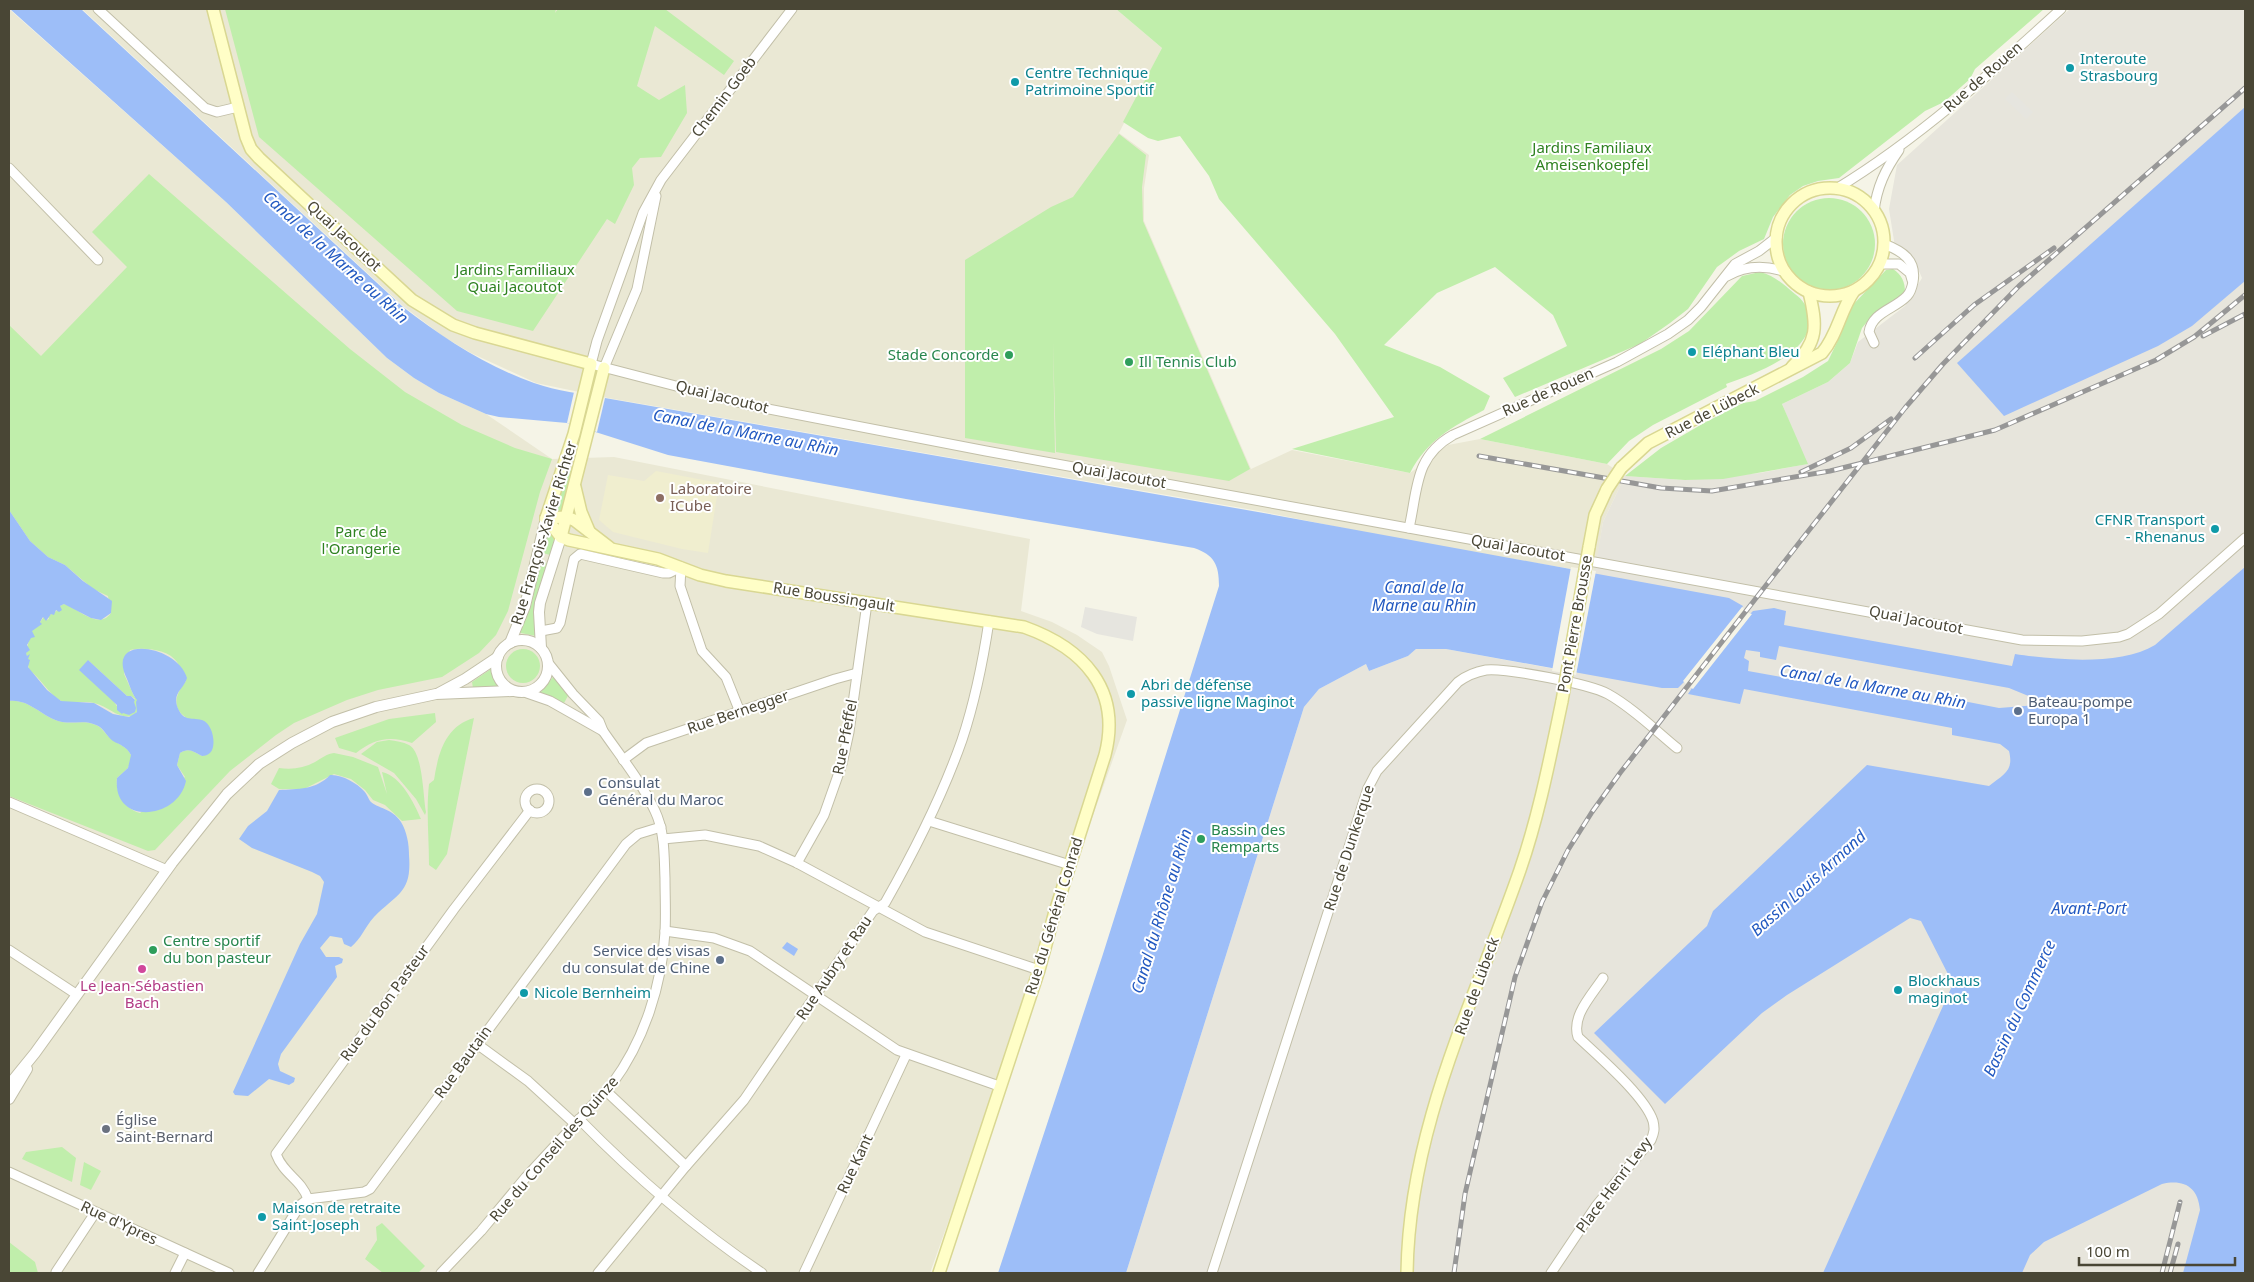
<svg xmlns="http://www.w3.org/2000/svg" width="2254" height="1282" viewBox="0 0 2254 1282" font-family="'Noto Sans',sans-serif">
  <rect width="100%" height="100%" fill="#f5f4e7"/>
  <!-- residential -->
  <g fill="#eae8d4">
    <polygon points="9,9 226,202 387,358 414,378 439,393 486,414 552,459 614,457 1030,539 1021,611 1052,622 1077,635 1102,652 1109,666 1127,720 930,1273 9,1273"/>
    <polygon points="82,9 1116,9 1162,48 1119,133 1149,155 1144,188 1144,221 1251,469 1292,450 1410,473 1448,445 1480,439 1607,464 1625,476 1603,522 1595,573 1412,542 1259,511 608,398 536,383 471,353 444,337 403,306"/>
  </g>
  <!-- industrial -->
  <polygon fill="#e7e5dc" points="2070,9 2245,9 2245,1273 1126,1273 1304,707 1319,689 1366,664 1369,671 1408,656 1416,649 1446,649 1577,673 1603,522 1625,476 1685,480 1760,473 1807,464 1782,404 1828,382 1850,363 1858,342 1905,306 1922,278 1913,257 1906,251 1895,247 1889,209 1897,165"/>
  <!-- education -->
  <polygon fill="#f0eecf" points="656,471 719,483 708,553 682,549 613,532 599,520 608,475 644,481"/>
  <!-- green -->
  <g fill="#c0eeab" fill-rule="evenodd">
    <polygon points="225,9 556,9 555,13 558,9 665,9 734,61 724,75 655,26 637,86 659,100 685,85 687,113 661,157 640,158 632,168 634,185 615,224 607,219 533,331 457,311 259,137"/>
    <path d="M1116,9H2044L1975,69L1970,79L1944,102L1925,111L1839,178L1818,181L1803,186L1790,195L1773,217L1764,239L1739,251L1717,267L1688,309L1670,323L1640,344L1515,397L1503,378L1567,346L1553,315L1495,267L1437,293L1384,345L1440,367L1490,396L1484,410C1452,427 1427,440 1410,473L1292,449L1394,417L1335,334L1219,199L1209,176L1180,136L1158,141L1148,138L1123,122L1162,48Z"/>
    <polygon points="1119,134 1146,155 1142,187 1143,221 1250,469 1229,481 1056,452 1053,342 1055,453 965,438 965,260 1051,207 1073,197"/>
    <path d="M149,174L350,349L405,392L462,425L515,448L552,459L540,492L508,611L496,635L479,653L442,677L378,690L347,700L294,723L276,735L230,771L155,850L148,851L9,796V701C29,699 40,715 58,721C71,725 83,719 96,725C103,728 106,736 113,740C121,746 129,747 132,758L128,768L117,778C115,792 125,809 140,813L185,777L177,765L180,753C189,747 194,752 202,756L200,720H190C170,709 175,695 186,681C183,675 180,668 177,662C168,649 144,647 130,650L124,674L134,696L138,700L137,712L133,716C117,719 110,707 94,703C83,700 69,706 59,700C47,692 41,678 29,670L26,653L31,631L41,624L40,622L44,617L46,620L49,619L48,616L60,609V606L64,604L68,605C81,612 100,629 111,613L108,596L93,589L65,565L48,557L30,541L9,510V325L41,356L127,267L92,232ZM88,660L127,696H131L135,699L129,715L118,708Z"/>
    <circle cx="1829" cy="244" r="46"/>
    <path d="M1893,269C1902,275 1905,282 1905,292L1888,306L1871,317L1862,328L1850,363L1828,382L1782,404L1808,464L1723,479L1685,480L1625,476L1661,448L1704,423L1743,403L1755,401L1803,377L1828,361L1841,334L1848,310L1886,270Z"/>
    <path d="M1760,272C1775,276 1783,284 1795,294C1803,300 1807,306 1809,316C1815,353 1754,374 1726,384L1727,387L1653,425L1629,441L1607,464L1480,439L1661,349L1689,331L1742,276Z"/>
    <polygon points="572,466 562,512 556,512 557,500"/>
    <polygon points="549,530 555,538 550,555 543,553"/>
    <polygon points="541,562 547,563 538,594 536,636 521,633 520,632 531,606"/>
    <circle cx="523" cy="666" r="17"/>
    <polygon points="491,669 498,686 473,688 472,682"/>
    <polygon points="553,677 569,694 564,703 540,693"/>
    <path d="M435,713L436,722L412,743C389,735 374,739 356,753L339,748L335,738L389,719Z"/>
    <path d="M474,718L447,854L436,870L429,865C429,837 426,811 429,784L434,780C438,754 445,726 474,718Z"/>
    <path d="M389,740C396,741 403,742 409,745C423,752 423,796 426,812L425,815L416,799L394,773L361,754L377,742Z"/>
    <path d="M334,753L353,757L378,767L387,794L382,772C401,776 414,803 421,819L402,821L385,805L373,800L365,790L351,779L334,774L304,789H279L271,784L279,768C292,770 304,768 315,762C322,758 326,754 334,753Z"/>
    <polygon points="62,1147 76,1158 72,1182 22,1159 26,1152"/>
    <polygon points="84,1162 101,1171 91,1190 80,1185"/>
    <polygon points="382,1223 425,1266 418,1273 383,1273 365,1259 377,1240 376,1227"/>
    <polygon points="9,1242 35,1262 38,1273 9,1273"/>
  </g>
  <!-- parking -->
  <g fill="#e6e5df">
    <polygon points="2012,92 2033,112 2026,119 2005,99"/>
    <polygon points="1085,607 1137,617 1133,641 1097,634 1081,627"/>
  </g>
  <!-- water -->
  <g fill="#9dbef8" fill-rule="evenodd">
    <path d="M10,9H81L403,307C443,338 486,366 534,383C557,391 582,394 605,398L1258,512L1729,598L1743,606L1739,612L1749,615L1753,611L1774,608L1786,611L1784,625L2012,666L2015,654C2054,660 2121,666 2155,645L2245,567V1273H2183L2200,1210C2198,1187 2184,1179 2162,1184L2044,1242L2030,1255L2022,1273H1823L1952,986L1950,978L1921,921L1910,918L1787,995L1762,1013L1665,1104L1594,1033L1707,926L1713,911L1867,765L1989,786C2004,774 2014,771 2009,751L2000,744L1952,735V728L1744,689L1740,704L1688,694L1696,682L1686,680L1678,688H1662L1446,649H1416L1408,656L1369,671L1366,664L1319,689L1304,707L1126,1273H998L1103,954L1219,586C1219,564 1214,555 1194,548L906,499L668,455L567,423L499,417L486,414L439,393L414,378L387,358L226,202ZM1779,646L2009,688L2038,700V705L1999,708L1958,700L1956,709L1748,671L1749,661L1744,658L1746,650L1760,652V657L1776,660Z"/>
    <polygon points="2245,107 2245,281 2192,326 2158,346 2004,416 1957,363"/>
    <path d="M9,510L30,541L48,557L65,565L83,581L112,601L111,613L101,620L91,618L64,604L60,606L62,610L59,612L56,610L54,615L51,614L46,621L43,617L40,622L42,624L32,631L35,637L31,638L27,645L30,650L26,653L27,656L30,654L28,659L30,660L28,667L47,690L61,701L94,703L113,714L129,717L137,712L136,702L137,700C132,694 130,686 127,679C104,633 178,645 187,678C184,689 173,692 177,706C183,722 190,717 202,720C211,723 215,738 213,747C212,753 207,756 202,756C194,752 189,747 180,753L177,765L186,781C178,820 112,826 117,778L128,768L131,755C126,746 120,745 113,741C106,736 104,728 96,725C84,719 71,725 58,721C40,715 29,699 9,701Z"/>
    <polygon points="88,660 127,696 131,696 135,700 134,702 136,708 135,712 129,715 123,713 122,714 117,710 117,705 79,670"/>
    <path d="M330,775C341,774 357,783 364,791C367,794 368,798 370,801C378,809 392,808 401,822C407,832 409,844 409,855C412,893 398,893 374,917C365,927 361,939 351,947L344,944L342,938L330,936L320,948L326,957H339L343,959L342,963L335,966L337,977L281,1054L278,1064L280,1071L295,1078L294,1082L289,1085L269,1079L248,1096L235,1095L233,1092L300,944L317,914L324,882L320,876L312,872L252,848L239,839L248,826L267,811L279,790C298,789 316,790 330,775Z"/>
    <polygon points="787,942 798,949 794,956 782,948"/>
  </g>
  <!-- pier -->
  <g fill="#f5f4e7">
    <polygon points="574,392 605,398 597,432 567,423"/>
    <polygon points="1571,567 1596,571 1576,675 1552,671"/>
    <polygon points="1742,607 1744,609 1743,611 1752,614 1693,689 1690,687 1693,683 1686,684 1683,681"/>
  </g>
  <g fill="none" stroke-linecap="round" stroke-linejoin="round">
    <defs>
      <g id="minor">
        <polyline points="98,9 205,108 217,112 238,107"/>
        <polyline points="792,9 661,180 643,213 597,341 591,364 753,406 986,451 2022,640 2082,641 2119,637 2128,634 2159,614 2245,538"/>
        <polyline points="9,168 98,260"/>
        <path d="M1836,189C1918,139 1990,74 2061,9"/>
        <path d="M1874,211C1877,187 1885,170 1899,150"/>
        <polyline points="1879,264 1899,264 1910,273 1912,280"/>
        <path d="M1727,276C1746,265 1766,265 1786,272"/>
        <path d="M1874,343L1869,332C1872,312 1895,309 1907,296C1911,292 1912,287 1913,282C1917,260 1902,251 1884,244"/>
        <polyline points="604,368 637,289 656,196"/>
        <path d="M1409,528C1418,489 1414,457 1453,435L1617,362L1668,334L1688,320L1701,307L1735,264L1759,251L1777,237"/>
        <polyline points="681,567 680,586 702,651 726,677 740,712"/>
        <polyline points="541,631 557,628 560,623 574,559 580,554 663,573 669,573 681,567"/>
        <polyline points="527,693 550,701 603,731"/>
        <polyline points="623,760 646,743 835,679 857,673"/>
        <circle cx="537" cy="801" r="12"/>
        <polyline points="9,802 167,870"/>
        <polyline points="929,821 1070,865"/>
        <polyline points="663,839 705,835 759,846 797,863 925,932 1039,970"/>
        <polyline points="797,863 824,815 842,764 849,732 867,603"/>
        <polyline points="665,931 714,938 750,951 897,1050 999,1086"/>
        <polyline points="9,950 76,994"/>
        <polyline points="477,1044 528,1081 575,1124"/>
        <polyline points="606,1091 686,1166"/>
        <path d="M579,1119C635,1176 696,1229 762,1273"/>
        <polyline points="9,1172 229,1273"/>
        <path d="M308,1199C301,1179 284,1175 276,1154L454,909L530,810"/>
        <polyline points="56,1272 95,1213"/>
        <polyline points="175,1273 185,1253"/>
        <polyline points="258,1273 300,1205 308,1199 364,1192 370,1189 626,844 638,834 661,827"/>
        <path d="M441,1273L481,1231L526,1177L612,1084C644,1041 662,985 665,932C666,914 665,896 665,878C664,856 665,832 655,811C642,783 621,757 603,731L599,721L573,694L549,664"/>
        <path d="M598,1273L686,1166L744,1100L873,911L885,903C915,850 942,797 962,740C975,701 983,661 989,621"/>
        <polyline points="804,1273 906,1055"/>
        <path d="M1212,1273L1368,788L1377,771L1458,682C1466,676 1475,672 1486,670C1507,668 1590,684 1608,694C1633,708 1655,730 1677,748"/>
        <path d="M1551,1273L1596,1206L1651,1140C1654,1133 1655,1129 1653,1121C1645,1096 1598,1056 1578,1037C1571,1016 1592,995 1603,978"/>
      </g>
      <g id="tertiary">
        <circle cx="522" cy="666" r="26"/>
        <polyline points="510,643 525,606 546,518"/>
        <polyline points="541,648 539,612 540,603 561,537"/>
        <polyline points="439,693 465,679 498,657"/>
        <polyline points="9,1085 35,1053 172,863 227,794 259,764 292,743 332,722 376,707 436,694 512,691"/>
        <polyline points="9,1099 27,1069"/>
      </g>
      <g id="secondary">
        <polyline points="213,9 246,137 251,149 259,158 412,300 453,325 475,333 591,364 574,434 546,518"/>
        <circle cx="1830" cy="242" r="54"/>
        <path d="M1792,367C1819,342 1817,325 1809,292"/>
        <path d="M1621,468L1648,443L1822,353C1838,334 1840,311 1854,291"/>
        <polyline points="575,487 581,512 589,531"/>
        <path d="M546,518L561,537L569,540L658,559L700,575L726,581L1024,627C1083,648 1122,689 1105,755L1054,915L1039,970L939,1273"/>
        <polyline points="546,518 566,517 574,520 609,547"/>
        <polyline points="561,537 604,368"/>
        <polyline points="1589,547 1595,515 1607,489"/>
        <path d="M1407,1273C1409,1127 1473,1005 1520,870C1539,815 1550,758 1562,701"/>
      </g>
    </defs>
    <!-- minor casing -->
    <use href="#minor" stroke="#c2bfa8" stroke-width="11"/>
    <!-- tertiary casing -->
    <use href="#tertiary" stroke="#c2bfa8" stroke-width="12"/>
    <!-- secondary casing -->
    <use href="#secondary" stroke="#d9d792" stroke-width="14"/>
    <!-- minor -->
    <use href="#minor" stroke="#fff" stroke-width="9"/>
    <!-- tertiary -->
    <use href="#tertiary" stroke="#fff" stroke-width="10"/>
    <!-- secondary -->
    <use href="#secondary" stroke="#fffec7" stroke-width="11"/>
    <defs>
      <g id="rail">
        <polyline points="2203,336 2245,314"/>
        <polyline points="1915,358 1974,305 2054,248"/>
        <polyline points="1479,456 1661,488 1712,491 1830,471 1995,430 2156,360 2194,337 2245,295"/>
        <polyline points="1801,472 1851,448 1891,419"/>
        <polyline points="1454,1273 1465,1194 1515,977 1542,902 1568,850 1592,812 1620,773 1788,557 1905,408 1943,364 2019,286 2245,88"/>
        <polyline points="2162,1273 2180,1202"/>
        <polyline points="2170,1273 2178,1244"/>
      </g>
    </defs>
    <!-- rail casing -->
    <use href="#rail" stroke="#979797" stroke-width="5"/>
    <!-- rail -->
    <use href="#rail" stroke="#fff" stroke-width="3" stroke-dasharray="9" stroke-linecap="butt"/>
    <defs>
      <g id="secondary-bridge">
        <polyline points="1607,489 1621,468"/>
        <polyline points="1562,701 1589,547"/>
      </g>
    </defs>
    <!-- secondary-bridge casing -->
    <use href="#secondary-bridge" stroke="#d9d792" stroke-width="14" stroke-linecap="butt"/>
    <!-- secondary-bridge -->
    <use href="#secondary-bridge" stroke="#fffec7" stroke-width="11"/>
  </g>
  <!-- markers -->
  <g fill="#0f9aa8" stroke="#fff" stroke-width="2">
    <circle cx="2070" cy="68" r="5"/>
    <circle cx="1015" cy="82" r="5"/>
    <circle cx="1692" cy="352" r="5"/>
    <circle cx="2215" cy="529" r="5"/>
    <circle cx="1131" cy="694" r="5"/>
    <circle cx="1898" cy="990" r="5"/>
    <circle cx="524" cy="993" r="5"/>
    <circle cx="262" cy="1217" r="5"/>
  </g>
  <g fill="#2e9e5b" stroke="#fff" stroke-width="2">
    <circle cx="1009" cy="355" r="5"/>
    <circle cx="1129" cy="362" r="5"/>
    <circle cx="1201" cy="839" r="5"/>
    <circle cx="153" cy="950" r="5"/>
  </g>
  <circle fill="#8d6e63" stroke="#fff" stroke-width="2" cx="660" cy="498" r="5"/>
  <g fill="#5c6f8a" stroke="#fff" stroke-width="2">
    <circle cx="2018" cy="711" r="5"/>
    <circle cx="588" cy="792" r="5"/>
    <circle cx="720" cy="960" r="5"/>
  </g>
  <circle fill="#d1479c" stroke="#fff" stroke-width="2" cx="142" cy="969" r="5"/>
  <circle fill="#6b7280" stroke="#fff" stroke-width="2" cx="106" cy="1129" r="5"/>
  <g text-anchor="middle" stroke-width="4" stroke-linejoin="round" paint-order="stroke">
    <!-- culture labels -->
    <g font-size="15" fill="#0d838f" stroke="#fff" text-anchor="start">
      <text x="2080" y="64">Interoute<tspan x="2080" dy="17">Strasbourg</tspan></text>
      <text x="1025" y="78">Centre Technique<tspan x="1025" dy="17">Patrimoine Sportif</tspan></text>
      <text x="1702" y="357">Eléphant Bleu</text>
      <text x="2205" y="525" text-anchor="end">CFNR Transport<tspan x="2205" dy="17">- Rhenanus</tspan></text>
      <text x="1141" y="690">Abri de défense<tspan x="1141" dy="17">passive ligne Maginot</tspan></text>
      <text x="1908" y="986">Blockhaus<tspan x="1908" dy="17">maginot</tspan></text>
      <text x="534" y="998">Nicole Bernheim</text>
      <text x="272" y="1213">Maison de retraite<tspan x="272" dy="17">Saint-Joseph</tspan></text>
    </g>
    <!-- street labels -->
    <g font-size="15" fill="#494635" stroke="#fff">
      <text transform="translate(1983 77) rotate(-41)" y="5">Rue de Rouen</text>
      <text transform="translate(724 97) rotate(-53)" y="5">Chemin Goeb</text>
      <text transform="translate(344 236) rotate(43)" y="5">Quai Jacoutot</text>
      <text transform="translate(1548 392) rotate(-24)" y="5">Rue de Rouen</text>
      <text transform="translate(722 397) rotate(14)" y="5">Quai Jacoutot</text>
      <text transform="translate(1712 411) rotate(-27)" y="5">Rue de Lübeck</text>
      <text transform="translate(1119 475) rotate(10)" y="5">Quai Jacoutot</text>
      <text transform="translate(544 533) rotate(-73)" y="5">Rue François-Xavier Richter</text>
      <text transform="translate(1518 548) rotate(10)" y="5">Quai Jacoutot</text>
      <text transform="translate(834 597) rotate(9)" y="5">Rue Boussingault</text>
      <text transform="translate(1916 620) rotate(11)" y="5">Quai Jacoutot</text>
      <text transform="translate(1575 624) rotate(-80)" y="5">Pont Pierre Brousse</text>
      <text transform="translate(738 712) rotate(-19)" y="5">Rue Bernegger</text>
      <text transform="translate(845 737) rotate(-79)" y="5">Rue Pfeffel</text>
      <text transform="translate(1349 848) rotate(-72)" y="5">Rue de Dunkerque</text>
      <text transform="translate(1054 916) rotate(-73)" y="5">Rue du Général Conrad</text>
      <text transform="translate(834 968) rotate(-56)" y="5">Rue Aubry et Rau</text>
      <text transform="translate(1477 986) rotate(-70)" y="5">Rue de Lübeck</text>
      <text transform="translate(385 1003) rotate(-54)" y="5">Rue du Bon Pasteur</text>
      <text transform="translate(463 1062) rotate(-54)" y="5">Rue Bautain</text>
      <text transform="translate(554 1149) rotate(-49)" y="5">Rue du Conseil des Quinze</text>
      <text transform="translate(855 1164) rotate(-65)" y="5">Rue Kant</text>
      <text transform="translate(1614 1185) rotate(-53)" y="5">Place Henri Levy</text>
      <text transform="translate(119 1223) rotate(25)" y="5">Rue d'Ypres</text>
    </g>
    <!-- park labels -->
    <g font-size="15" fill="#2f8221" stroke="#fff">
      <text x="1592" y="153">Jardins Familiaux<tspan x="1592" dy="17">Ameisenkoepfel</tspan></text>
      <text x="515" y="275">Jardins Familiaux<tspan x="515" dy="17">Quai Jacoutot</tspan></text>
      <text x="361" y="537">Parc de<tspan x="361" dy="17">l'Orangerie</tspan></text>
    </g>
    <!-- leisure labels -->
    <g font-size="15" fill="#27864d" stroke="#fff" text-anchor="start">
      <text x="999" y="360" text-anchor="end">Stade Concorde</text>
      <text x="1139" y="367">Ill Tennis Club</text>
      <text x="1211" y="835">Bassin des<tspan x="1211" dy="17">Remparts</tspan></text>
      <text x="163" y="946">Centre sportif<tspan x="163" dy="17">du bon pasteur</tspan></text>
    </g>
    <!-- education labels -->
    <g font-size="15" fill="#785e54" stroke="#fff" text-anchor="start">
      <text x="670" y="494">Laboratoire<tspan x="670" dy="17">ICube</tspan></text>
    </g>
    <!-- service labels -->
    <g font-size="15" fill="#4e5e75" stroke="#fff" text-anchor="start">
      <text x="2028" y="707">Bateau-pompe<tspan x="2028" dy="17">Europa 1</tspan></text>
      <text x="598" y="788">Consulat<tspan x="598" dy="17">Général du Maroc</tspan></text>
      <text x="710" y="956" text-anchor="end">Service des visas<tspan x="710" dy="17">du consulat de Chine</tspan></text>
    </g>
    <!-- hotel labels -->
    <g font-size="15" fill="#b23c85" stroke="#fff">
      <text x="142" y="991">Le Jean-Sébastien<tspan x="142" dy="17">Bach</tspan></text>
    </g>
    <!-- worship labels -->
    <g font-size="15" fill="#5b616d" stroke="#fff" text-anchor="start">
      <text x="116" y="1125">Église<tspan x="116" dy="17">Saint-Bernard</tspan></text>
    </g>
    <!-- water labels -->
    <g font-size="16" font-style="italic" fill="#2259c1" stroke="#fff">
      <text transform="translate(336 257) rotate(42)" y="6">Canal de la Marne au Rhin</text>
      <text transform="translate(746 432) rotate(11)" y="6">Canal de la Marne au Rhin</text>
      <text x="1424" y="593">Canal de la<tspan x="1424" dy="18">Marne au Rhin</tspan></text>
      <text transform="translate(1873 686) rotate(10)" y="6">Canal de la Marne au Rhin</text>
      <text transform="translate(1808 883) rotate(-42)" y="6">Bassin Louis Armand</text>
      <text x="2089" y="914">Avant-Port</text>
      <text transform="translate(1161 911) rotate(-73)" y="6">Canal du Rhône au Rhin</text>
      <text transform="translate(2019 1008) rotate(-65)" y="6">Bassin du Commerce</text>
    </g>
  </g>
  <!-- border -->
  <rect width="2254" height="1282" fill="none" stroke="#494635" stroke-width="20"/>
  <!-- scale -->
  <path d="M2079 1257v8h156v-8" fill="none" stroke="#494635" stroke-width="2.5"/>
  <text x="2086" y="1257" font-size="15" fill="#494635" stroke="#ffffff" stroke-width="4" paint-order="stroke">100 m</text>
</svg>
